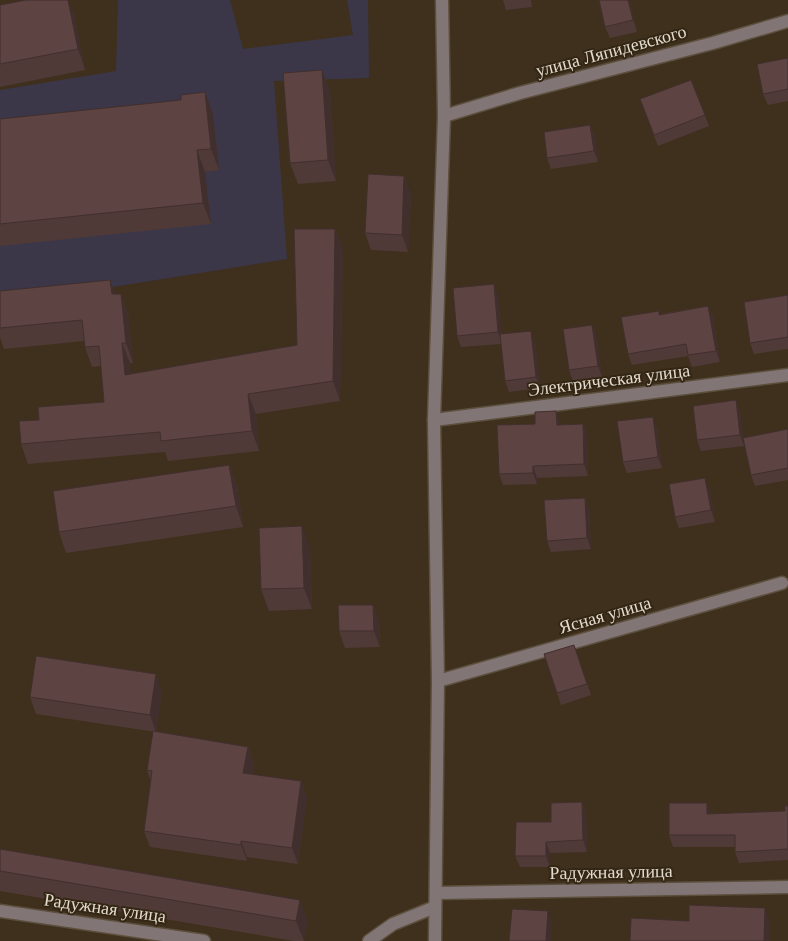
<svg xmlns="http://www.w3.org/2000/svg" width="788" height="941" viewBox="0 0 788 941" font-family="Georgia,serif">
  <rect width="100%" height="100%" fill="#3e301d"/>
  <!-- industrial -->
  <polygon fill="#3b3749" points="118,0 230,0 243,49 353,35 347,0 368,0 369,78 274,81 287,259 0,305 0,90 116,71"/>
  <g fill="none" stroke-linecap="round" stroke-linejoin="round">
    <defs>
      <g id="minor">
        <polyline points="444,116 520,93 713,43 788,21"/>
        <polyline points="434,420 788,375"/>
        <polyline points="438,681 782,583"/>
        <polyline points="436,893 788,887"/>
        <polyline points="0,911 204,941"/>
        <polyline points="369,941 393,924 435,907"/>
        <polyline points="435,941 438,681 434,420 444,116 442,0"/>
      </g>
    </defs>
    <!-- minor casing -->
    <use href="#minor" stroke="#5c4f3d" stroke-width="15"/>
    <!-- minor -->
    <use href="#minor" stroke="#827575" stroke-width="12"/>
  </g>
  <!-- wall -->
  <g fill="#503a38">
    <polygon points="503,0 531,0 532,7 506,10"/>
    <polygon points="599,0 629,0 637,32 610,38 605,27"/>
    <polygon points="0,5 74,14 85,70 0,87"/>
    <polygon points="788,58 788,101 768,105 763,94"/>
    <polygon points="322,70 330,91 336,181 298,184 290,163"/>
    <polygon points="691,80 709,126 658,146 640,99"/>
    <polygon points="205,92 213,114 219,170 205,172 211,224 0,246 0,119 181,100"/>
    <polygon points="590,125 595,137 598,162 551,169 547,158"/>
    <polygon points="411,193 408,252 371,250 365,233"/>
    <polygon points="335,229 343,249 340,401 256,414 259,451 168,461 165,452 28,464 21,444 39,420 104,402 101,366 92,367 85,347 84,341 4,349 0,337 0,291 110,280 115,294 121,294 128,314 133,363 130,363 130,374 297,345"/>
    <polygon points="788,295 788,349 754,354 750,343"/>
    <polygon points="498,296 501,334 535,342 540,388 509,392 505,381 501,344 461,347 457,336"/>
    <polygon points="708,306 713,317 720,362 692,367 688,356 632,365 628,354 660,314"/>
    <polygon points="592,325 596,337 602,377 573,381 569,370"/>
    <polygon points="556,411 560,425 583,424 587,435 588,476 537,478 537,484 503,485 499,474 535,424"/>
    <polygon points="740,412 744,446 701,451 697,440"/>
    <polygon points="657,428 662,468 627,473 623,462"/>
    <polygon points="788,429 788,480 755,486 751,475"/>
    <polygon points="229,465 237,486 243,527 66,553 59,532"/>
    <polygon points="709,489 715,522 679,528 675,517"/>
    <polygon points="585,498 589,510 591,549 551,552 547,541"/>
    <polygon points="310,548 312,609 269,611 261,589"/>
    <polygon points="373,605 379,621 380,647 345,648 339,631"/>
    <polygon points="578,656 591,695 561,705 557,693"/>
    <polygon points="162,691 156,732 36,714 30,697"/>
    <polygon points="248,747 254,764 252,775 301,781 307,798 298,864 247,857 247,861 150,847 144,831 151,782 147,770"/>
    <polygon points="582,802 586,813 587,852 550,853 550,867 520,867 515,856 551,822"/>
    <polygon points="707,803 711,814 785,811 788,806 788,860 739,863 735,852 735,847 673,847 669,835"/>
    <polygon points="0,849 308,921 304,941 294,941 0,891"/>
  </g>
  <!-- shaded-wall -->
  <g fill="#412f2e">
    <polygon points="68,0 69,0 74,14 85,70 78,49"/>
    <polygon points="628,0 629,0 637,32 633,20"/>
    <polygon points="322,70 330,91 336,181 328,160"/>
    <polygon points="205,92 213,114 219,170 211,149"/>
    <polygon points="590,125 595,137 598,162 594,151"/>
    <polygon points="197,150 205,172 211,224 203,203"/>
    <polygon points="404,176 411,193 408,252 402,235"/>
    <polygon points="335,229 343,249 340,401 333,381"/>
    <polygon points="110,280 118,300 112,294"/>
    <polygon points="494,284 498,296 502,344 498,332"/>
    <polygon points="121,294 128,314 133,363 126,343"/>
    <polygon points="708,306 713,317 720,362 716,351"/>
    <polygon points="592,325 596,337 602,377 598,366"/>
    <polygon points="531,331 535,342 540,388 536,377"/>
    <polygon points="122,343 130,363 132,395 125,375"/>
    <polygon points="248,394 256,414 259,451 252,431"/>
    <polygon points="736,400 740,412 744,446 740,435"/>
    <polygon points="556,411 560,423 561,436 557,425"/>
    <polygon points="653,417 657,428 662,468 658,457"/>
    <polygon points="583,424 587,435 588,476 584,464"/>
    <polygon points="229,465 237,486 243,527 236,506"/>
    <polygon points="533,466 537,478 537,484 533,473"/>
    <polygon points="705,478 709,489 715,522 711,510"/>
    <polygon points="585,498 589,510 591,549 587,538"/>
    <polygon points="302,526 310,548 312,609 304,588"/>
    <polygon points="373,605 379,621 380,647 374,631"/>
    <polygon points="156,674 162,691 156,732 150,715"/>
    <polygon points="248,747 254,764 249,790 243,773"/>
    <polygon points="301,781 307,798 298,864 292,848"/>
    <polygon points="582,802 586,813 587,852 583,840"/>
    <polygon points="707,803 711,814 707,814"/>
    <polygon points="241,841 247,857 247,861 241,845"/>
    <polygon points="546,842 550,853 550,867 546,856"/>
    <polygon points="300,900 308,921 304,941 296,921"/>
    <polygon points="765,908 769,919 769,941 764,941"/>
    <polygon points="548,911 552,922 551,941 546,941"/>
  </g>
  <!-- building -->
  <g fill="#5d4341" stroke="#412f2e">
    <polygon points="26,0 68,0 78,49 0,64 0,5"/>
    <polygon points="599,0 628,0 633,20 605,27"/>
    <polygon points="788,58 788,89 763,94 757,64"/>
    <polygon points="322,70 328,160 290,163 283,73"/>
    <polygon points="691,80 705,115 654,135 640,99"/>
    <polygon points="205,92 211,149 197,150 203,203 0,224 0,119 181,100 181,95"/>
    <polygon points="590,125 594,151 547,158 544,132"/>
    <polygon points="368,174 404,176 402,235 365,233"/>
    <polygon points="294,229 335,229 333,381 248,394 252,431 161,441 160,432 21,444 19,421 39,420 38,407 104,402 99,346 85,347 82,320 0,328 0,291 110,280 112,294 121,294 126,343 122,343 125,375 297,345"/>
    <polygon points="494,284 498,332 457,336 453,288"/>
    <polygon points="788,295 788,337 750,343 744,302"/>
    <polygon points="708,306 716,351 688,355 686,344 628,354 621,317 659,311 659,315"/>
    <polygon points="592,325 598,366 569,370 563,329"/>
    <polygon points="531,331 536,377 505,381 500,334"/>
    <polygon points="736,400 740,435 697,440 693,406"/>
    <polygon points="556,411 557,425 583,424 584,464 533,466 533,473 499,474 497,425 535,424 535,412"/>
    <polygon points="653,417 658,457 623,462 617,421"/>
    <polygon points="788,429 788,468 751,475 743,438"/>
    <polygon points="229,465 236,506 59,532 53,491"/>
    <polygon points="705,478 711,510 675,517 669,484"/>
    <polygon points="585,498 587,538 547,541 544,500"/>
    <polygon points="302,526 304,588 261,589 259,528"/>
    <polygon points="338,605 373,605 374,631 339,631"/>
    <polygon points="574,645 587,684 557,693 544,654"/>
    <polygon points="36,656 156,674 150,715 30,697"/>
    <polygon points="153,731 248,747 243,773 301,781 292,848 241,841 241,845 144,831 152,771 147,770"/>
    <polygon points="582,802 583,840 546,842 546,856 515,856 516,822 551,822 551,803"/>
    <polygon points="669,803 707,803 707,814 785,811 785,806 788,806 788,849 735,852 735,835 669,835"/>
    <polygon points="0,849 300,900 296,921 0,871"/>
    <polygon points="689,905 765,908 764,941 630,941 631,918 689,921"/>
    <polygon points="512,909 548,911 546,941 509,941"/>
  </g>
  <g text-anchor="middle" stroke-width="4" stroke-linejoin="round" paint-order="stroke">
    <!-- street labels -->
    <g font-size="18" fill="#e3dbcf" stroke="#332613">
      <text transform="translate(611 51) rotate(-15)" y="6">улица Ляпидевского</text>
      <text transform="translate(609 380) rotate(-7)" y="6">Электрическая улица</text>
      <text transform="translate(605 615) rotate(-16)" y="6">Ясная улица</text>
      <text transform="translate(611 872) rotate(-1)" y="6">Радужная улица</text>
      <text transform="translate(105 908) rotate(8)" y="6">Радужная улица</text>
    </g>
  </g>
</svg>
